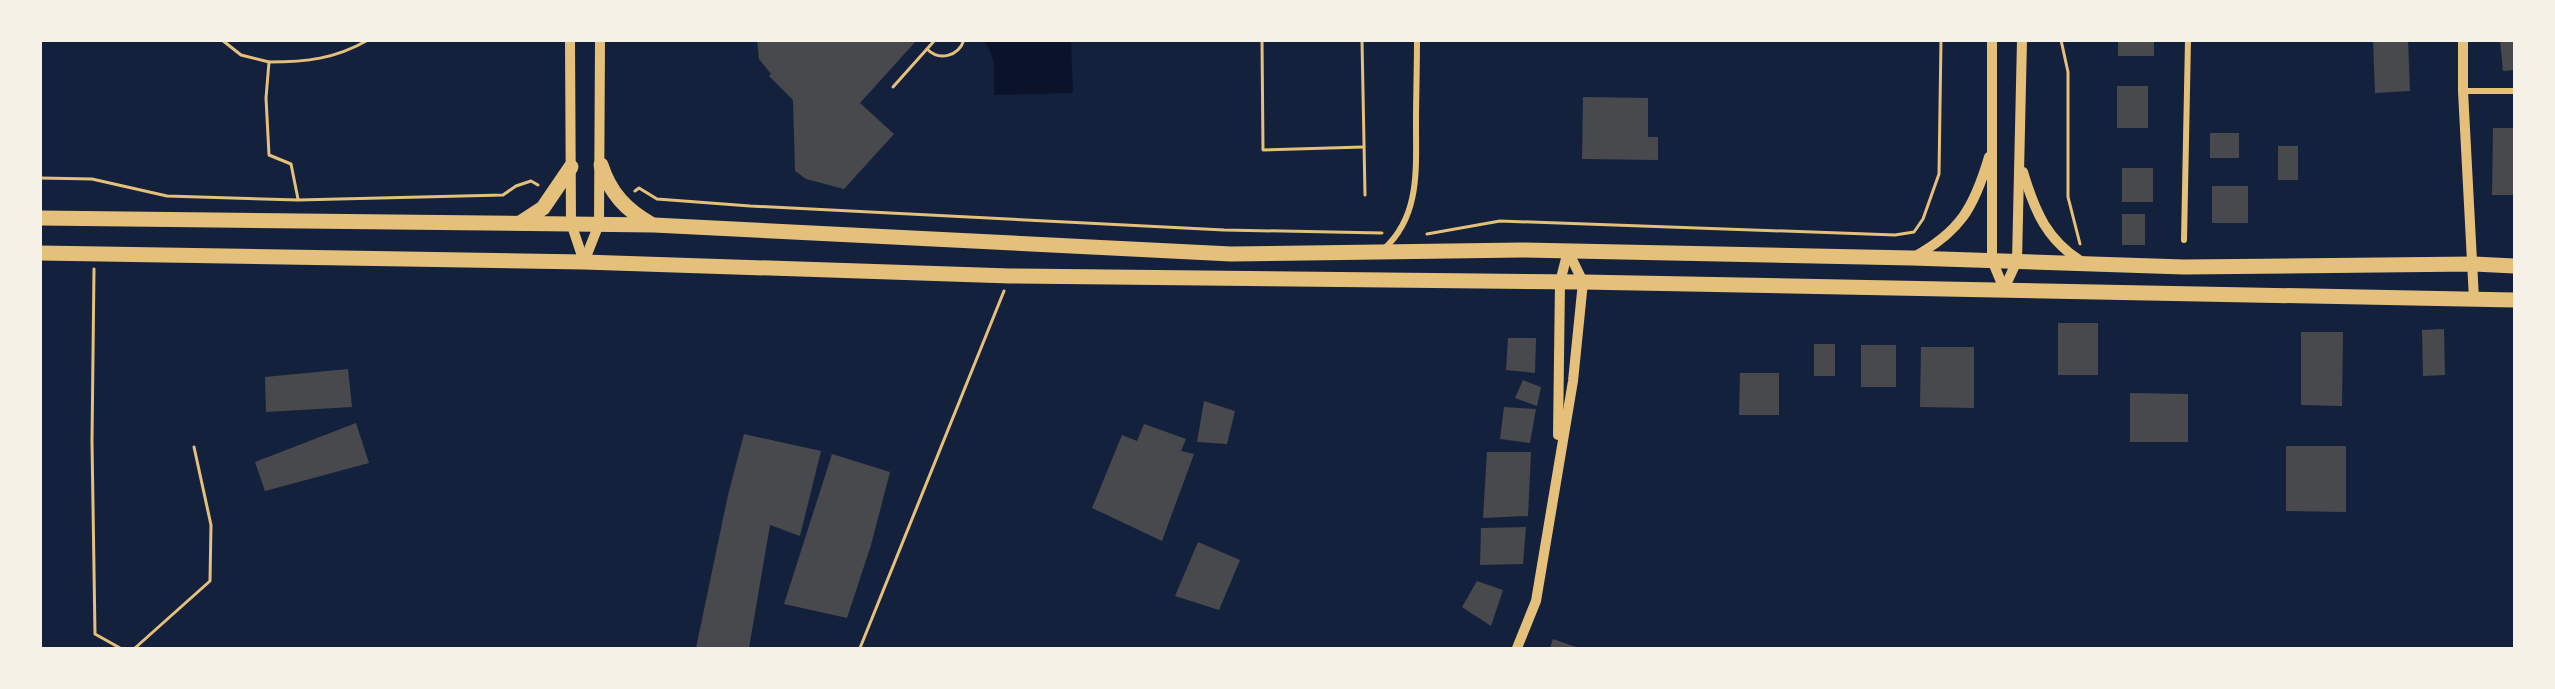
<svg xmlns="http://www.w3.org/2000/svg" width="2555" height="689" viewBox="0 0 2555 689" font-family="'IBM Plex Sans',sans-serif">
  <rect width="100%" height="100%" fill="#14213d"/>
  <!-- water -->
  <path fill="#0b132b" d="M983,41H1071L1073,93L994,95C994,75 997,55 983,41Z"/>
  <!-- building -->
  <g fill="#48494c">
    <polygon points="757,40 917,40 860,103 894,134 844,189 806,179 795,171 793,100 769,76 771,74 759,59"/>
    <rect x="2118" y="40" width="36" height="16"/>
    <polygon points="2373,40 2408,40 2410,91 2375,93"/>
    <polygon points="2500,40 2514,40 2514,70 2503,71"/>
    <rect x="2117" y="86" width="31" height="42"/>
    <polygon points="1583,97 1648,98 1648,137 1658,137 1658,160 1582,159"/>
    <polygon points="2493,128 2514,128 2514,195 2492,195"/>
    <rect x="2210" y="133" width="29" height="25"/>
    <rect x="2278" y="146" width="20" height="34"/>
    <rect x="2122" y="168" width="31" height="34"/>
    <rect x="2212" y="186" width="36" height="37"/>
    <rect x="2122" y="214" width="23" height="31"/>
    <rect x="2058" y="323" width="40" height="52"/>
    <polygon points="2444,329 2445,375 2423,376 2422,330"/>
    <polygon points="2301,332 2343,332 2342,406 2301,405"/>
    <polygon points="1508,338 1536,338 1535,373 1506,370"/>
    <rect x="1814" y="344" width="21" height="32"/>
    <rect x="1861" y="345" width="35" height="42"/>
    <polygon points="1921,347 1974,347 1974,408 1920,407"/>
    <polygon points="348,369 352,407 266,412 265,377"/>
    <polygon points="1740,373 1779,373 1779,415 1739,415"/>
    <polygon points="1523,380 1541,387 1537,406 1515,398"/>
    <polygon points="2130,393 2188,394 2188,442 2130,442"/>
    <polygon points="1204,401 1235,411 1227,444 1197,442"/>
    <polygon points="1504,407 1536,409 1530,443 1500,439"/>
    <polygon points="356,423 369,463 265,491 255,462"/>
    <polygon points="1144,424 1186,439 1181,451 1194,454 1162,541 1092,508 1122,435 1137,441"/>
    <polygon points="744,434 821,451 800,536 770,525 749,648 696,648 728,495"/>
    <polygon points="2286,446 2346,446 2346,512 2286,511"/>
    <polygon points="1487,452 1531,452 1528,516 1483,518"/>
    <polygon points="832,454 890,472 871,545 847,618 784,604"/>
    <polygon points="1526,527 1523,564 1480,565 1481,528"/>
    <polygon points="1198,542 1240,560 1219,610 1175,596"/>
    <polygon points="1477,581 1503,590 1491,626 1462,607"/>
    <polygon points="1553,639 1579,648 1550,648"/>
  </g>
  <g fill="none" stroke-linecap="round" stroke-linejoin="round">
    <!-- path -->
    <g stroke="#e5c07b" stroke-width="3">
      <polyline points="222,40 241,55 269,62 266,98 269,155 291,164 298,199"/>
      <polyline points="1262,40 1263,150 1363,147"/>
      <polyline points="1362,40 1365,195"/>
      <polyline points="2061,40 2068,72 2068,197 2080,244"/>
      <path d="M927,49C939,61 958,57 964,40"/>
      <path d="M269,62C306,62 335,59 368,40"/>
      <polyline points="893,87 935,40"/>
      <polyline points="40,178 92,179 167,196 298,200 503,195 516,186 531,181 538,185"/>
      <polyline points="635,191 639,188 657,199 750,206 1224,230 1382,233"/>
      <polyline points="1427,234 1500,221 1895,235 1914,232 1923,219 1939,174 1941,40"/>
      <polyline points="94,269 92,441 95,634 120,648"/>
      <polyline points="135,648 210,581 211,525 194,447"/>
      <polyline points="860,648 1004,291"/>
    </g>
    <!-- minor -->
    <g stroke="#e5c07b" stroke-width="6">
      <polyline points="2463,91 2514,91"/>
      <polyline points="2184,240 2188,40"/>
      <path d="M1384,249C1420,216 1416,170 1416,124C1416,96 1417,68 1417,40"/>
    </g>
    <!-- tertiary -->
    <g stroke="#e5c07b" stroke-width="10">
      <polyline points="570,40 571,223 584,262"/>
      <polyline points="1992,40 1992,260 2004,289"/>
      <polyline points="2463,40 2463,91 2474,299"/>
      <path d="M2023,172C2035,212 2047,241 2084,263"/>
      <path d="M1912,258C1960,232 1974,208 1989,157"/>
      <polyline points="584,262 599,224 600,40"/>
      <polyline points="2004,289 2017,261 2022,40"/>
      <polyline points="1558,435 1560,282 1568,251"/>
      <polyline points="1517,648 1536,601 1573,381 1583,282 1568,251"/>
    </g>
    <!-- primary -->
    <g stroke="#e5c07b" stroke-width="15">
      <path d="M601,165C610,193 626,210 651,224"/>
      <polyline points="40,218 654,225 1231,254 1522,250 1912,258 2184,267 2474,264 2514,266"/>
      <polyline points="520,223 543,208 571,167"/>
      <polyline points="40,253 584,262 1010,276 1583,282 2514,300"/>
    </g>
  </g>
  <!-- border -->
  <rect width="2555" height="689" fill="none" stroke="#f6f1e7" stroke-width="84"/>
</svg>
